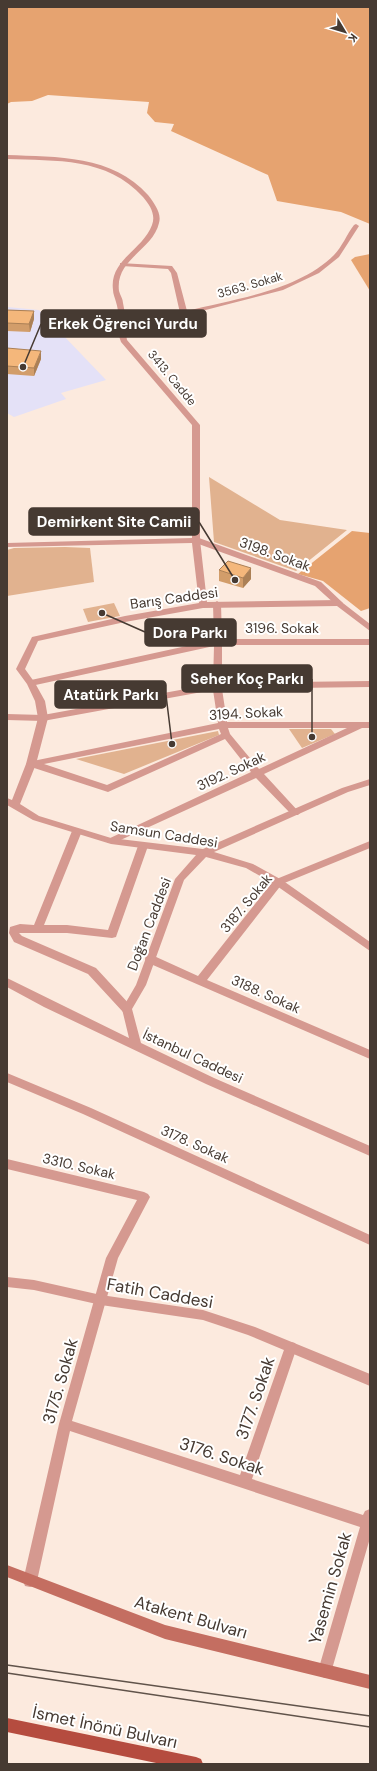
<svg xmlns="http://www.w3.org/2000/svg" width="377" height="1771" viewBox="0 0 377 1771" font-family="'DM Sans',sans-serif">
  <rect width="100%" height="100%" fill="#fceade"/>
  <!-- education -->
  <polygon fill="#e4e1f7" points="7,307 39,310 106,380 61,393 66,399 14,417 7,413"/>
  <!-- green -->
  <g fill="#e1b28f">
    <polygon points="209,477 280,520 347,530 296,571 214,542"/>
    <polygon points="65,547 90,548 94,582 7,596 7,550 14,548"/>
    <polygon points="114,603 120,616 88,622 83,609"/>
    <polygon points="289,729 331,729 335,734 302,748"/>
    <polygon points="218,731 219,735 124,774 76,759"/>
  </g>
  <!-- forest -->
  <g fill="#e6a370">
    <polygon points="7,7 370,7 370,224 341,212 277,201 268,175 171,131 174,124 155,122 147,113 149,102 48,95 32,101 11,102 7,104"/>
    <polygon points="370,254 370,291 351,260 355,257"/>
    <polygon points="352,531 370,533 370,608 361,611 323,581 298,574"/>
  </g>
  <g fill="none" stroke-linecap="round" stroke-linejoin="round">
    <!-- minor -->
    <g fill="#d59990" fill-rule="evenodd">
      <path d="M356,224L359,226L339,257L319,273L283,290L128,330L124,328L180,313L171,273L168,269L122,266L120,265V263L172,266L177,273L187,311C234,299 298,291 334,255C342,247 347,234 354,225Z"/>
      <polygon points="193,538 199,538 321,582 343,603 339,606 336,605 315,586 193,542"/>
      <path d="M217,601L221,604L222,639H370V645H222V683L370,681V687L222,689L227,722H370V728H362L264,774L298,811L300,813L298,815H292L256,778L114,843H108L106,841L108,839L251,772L225,739L108,792L28,766L26,764L28,762L218,723L213,690L43,721L7,720V714L43,715L213,684L214,646L31,686L27,683L31,680L214,640L213,604ZM228,728H347L259,769L230,734ZM219,729L221,734L107,785L44,764Z"/>
      <polygon points="77,828 82,831 44,925 67,925 108,930 138,846 140,844 146,844 148,846 117,934 116,937 112,938 67,933 19,933 22,936 96,968 131,1006 132,1009 131,1012 123,1012 88,974 14,942 9,933 10,927 20,924 34,925 72,831"/>
      <polygon points="370,841 370,848 282,884 207,980 370,1050 370,1059 146,962 145,959 146,956 154,956 198,976 274,880"/>
      <polygon points="7,1073 91,1108 370,1235 370,1245 83,1114 7,1082"/>
      <polygon points="7,1159 144,1192 148,1194 150,1197 118,1258 72,1421 240,1475 285,1347 287,1343 291,1342 295,1343 297,1347 252,1479 363,1515 365,1511 370,1509 370,1538 330,1676 325,1678 320,1676 318,1671 360,1527 70,1431 37,1581 35,1586 30,1587 25,1586 23,1581 59,1424 106,1258 137,1200 7,1169"/>
    </g>
    <!-- tertiary -->
    <g fill="#d59990" fill-rule="evenodd">
      <path d="M7,155C57,157 113,155 148,195C154,203 162,213 159,223C153,250 115,259 119,291C120,295 123,299 123,303C125,313 125,319 132,328L126,334L127,340L200,425V540L207,602L339,600L370,624V631L337,606L203,608L125,622L38,641L25,669L35,683L45,701L48,718L36,764L20,804L39,816L111,838L203,849L342,788L370,779V785L348,792L214,852L253,864L282,880L370,942V951L274,884L246,868L206,857L184,880L146,985L132,1009L141,1043L214,1078L370,1146V1156L206,1084L44,1007L7,987V978L129,1038L122,1009L136,985L175,879L196,855L111,844L33,820L7,805V798L12,800L26,764L38,718L35,701L27,684L16,669L32,637L125,616L199,603L192,543L7,547V543L192,538V425L121,342L118,333L124,328C118,319 119,312 116,302C115,298 113,294 113,290C109,260 143,250 152,225C156,215 150,205 143,197C107,157 56,161 7,159Z"/>
      <polygon points="7,1277 34,1280 101,1295 203,1310 255,1327 370,1374 370,1386 248,1335 203,1320 101,1305 34,1290 7,1287"/>
    </g>
    <!-- secondary -->
    <polygon fill="#c46e61" fill-rule="evenodd" points="7,1565 165,1625 370,1675 370,1689 165,1639 7,1577"/>
    <!-- primary -->
    <polygon fill="#b54c3f" fill-rule="evenodd" points="7,1718 196,1757 201,1759 203,1764 161,1764 7,1732"/>
    <!-- tram -->
    <g stroke="#60534a" stroke-width="1.5">
      <polyline points="7,1665 370,1716"/>
      <polyline points="7,1673 370,1727"/>
    </g>
  </g>
  <!-- wall -->
  <g fill="#d29d6a">
    <polygon points="7,310 34,311 34,319 30,332 7,331"/>
    <polygon points="7,348 41,359 34,376 7,374"/>
    <polygon points="219,570 251,579 243,588 219,581"/>
  </g>
  <!-- shaded-wall -->
  <g fill="#ab8056">
    <polygon points="34,311 34,319 30,332 29,324"/>
    <polygon points="41,351 41,359 34,376 34,368"/>
    <polygon points="251,568 251,579 243,588 243,578"/>
  </g>
  <!-- building -->
  <g fill="#f4b77b" stroke="#ab8056">
    <polygon points="7,310 34,311 29,324 7,323"/>
    <polygon points="7,348 41,351 34,368 7,366"/>
    <polygon points="228,561 251,568 243,578 219,570"/>
  </g>
  <g text-anchor="middle" stroke-width="4" stroke-linejoin="round" paint-order="stroke">
    <!-- far-street labels -->
    <g font-size="12" fill="#463a32" stroke="#fff">
      <text transform="translate(250 285) rotate(-16)" y="4">3563. Sokak</text>
      <text transform="translate(172 378) rotate(50)" y="4">3413. Cadde</text>
    </g>
    <!-- street labels -->
    <g font-size="14" fill="#463a32" stroke="#fff">
      <text transform="translate(275 554) rotate(20)" y="5">3198. Sokak</text>
      <text transform="translate(174 598) rotate(-8)" y="5">Barış Caddesi</text>
      <text x="282" y="633">3196. Sokak</text>
      <text transform="translate(246 713) rotate(-3)" y="5">3194. Sokak</text>
      <text transform="translate(231 771) rotate(-25)" y="5">3192. Sokak</text>
      <text transform="translate(164 834) rotate(9)" y="5">Samsun Caddesi</text>
      <text transform="translate(246 903) rotate(-50)" y="5">3187. Sokak</text>
      <text transform="translate(149 924) rotate(-69)" y="5">Doğan Caddesi</text>
      <text transform="translate(266 994) rotate(24)" y="5">3188. Sokak</text>
      <text transform="translate(193 1056) rotate(25)" y="5">İstanbul Caddesi</text>
      <text transform="translate(195 1144) rotate(24)" y="5">3178. Sokak</text>
      <text transform="translate(79 1166) rotate(13)" y="5">3310. Sokak</text>
    </g>
    <!-- near-street labels -->
    <g font-size="17" fill="#463a32" stroke="#fff">
      <text transform="translate(160 1293) rotate(10)" y="6">Fatih Caddesi</text>
      <text transform="translate(60 1381) rotate(-74)" y="6">3175. Sokak</text>
      <text transform="translate(255 1398) rotate(-71)" y="6">3177. Sokak</text>
      <text transform="translate(222 1456) rotate(18)" y="6">3176. Sokak</text>
      <text transform="translate(330 1588) rotate(-74)" y="6">Yasemin Sokak</text>
      <text transform="translate(191 1617) rotate(16)" y="6">Atakent Bulvarı</text>
      <text transform="translate(105 1727) rotate(12)" y="6">İsmet İnönü Bulvarı</text>
    </g>
  </g>
  <!-- callouts -->
  <path fill="none" stroke="#463a32" stroke-width="1.5" d="M23 367L41 324M235 580L199 522M102 613L145 632M312 737L312 679M172 744L166 695"/>
  <g fill="#463a32" stroke="#fff" stroke-width="1.5">
    <circle cx="23" cy="367" r="4"/>
    <circle cx="235" cy="580" r="4"/>
    <circle cx="102" cy="613" r="4"/>
    <circle cx="312" cy="737" r="4"/>
    <circle cx="172" cy="744" r="4"/>
  </g>
  <g fill="#463a32" stroke="#463a32" stroke-width="1.5">
    <rect x="41" y="310" width="165" height="27" rx="4"/>
    <rect x="29" y="508" width="170" height="27" rx="4"/>
    <rect x="145" y="619" width="91" height="27" rx="4"/>
    <rect x="182" y="665" width="130" height="27" rx="4"/>
    <rect x="55" y="681" width="111" height="27" rx="4"/>
  </g>
  <g font-size="15" text-anchor="middle" font-weight="bold" fill="#fff">
    <text x="123" y="329">Erkek Öğrenci Yurdu</text>
    <text x="114" y="527">Demirkent Site Camii</text>
    <text x="190" y="638">Dora Parkı</text>
    <text x="247" y="684">Seher Koç Parkı</text>
    <text x="111" y="700">Atatürk Parkı</text>
  </g>
  <!-- border -->
  <rect width="377" height="1771" fill="none" stroke="#463a32" stroke-width="16"/>
  <!-- north arrow -->
  <g transform="translate(345 32) rotate(128)" stroke="#ffffff" stroke-width="3" paint-order="stroke">
  <path d="M0-3L7 15L0 10L-7 15Z" fill="#463a32"/>
  <text y="-6" font-size="11" font-weight="bold" text-anchor="middle" fill="#463a32">K</text>
  </g>
</svg>
